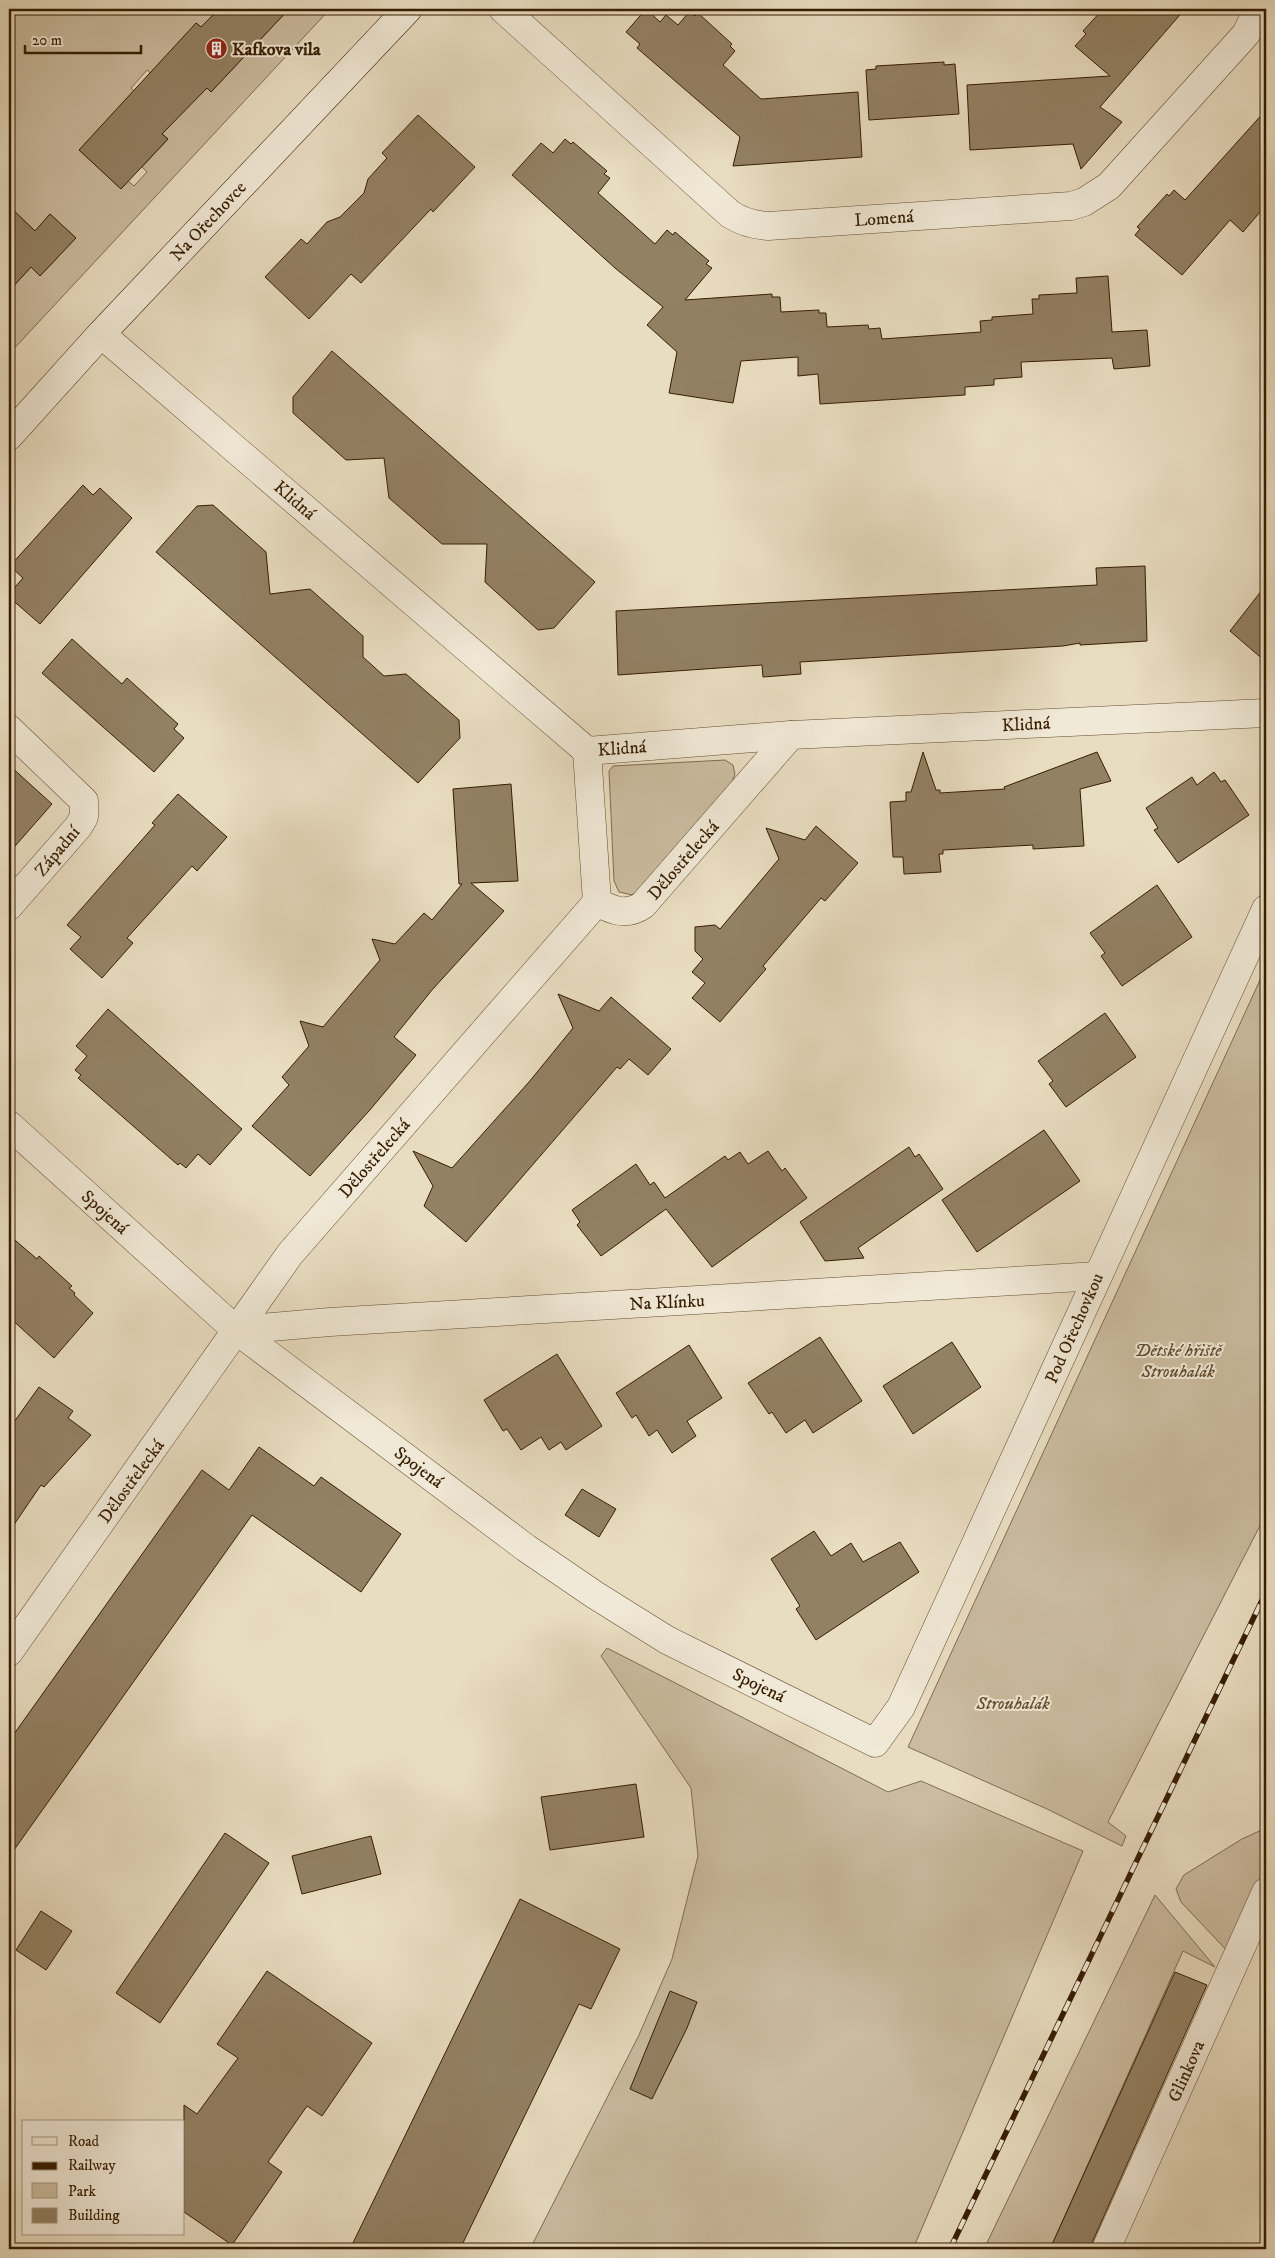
<svg xmlns="http://www.w3.org/2000/svg" width="1275" height="2258" viewBox="0 0 1275 2258" font-family="'IM FELL DW Pica',serif">
  <rect width="100%" height="100%" fill="#e9ddc1"/>
  <filter id="stains"><feTurbulence type="fractalNoise" baseFrequency=".004" numOctaves="4"/><feColorMatrix values="0 0 0 0 .2 0 0 0 0 .09 0 0 0 0 .02 0 0 0 .5 -.17"/></filter>
  <radialGradient id="worn" r=".72"><stop offset=".6" stop-color="#630" stop-opacity="0"/><stop offset="1" stop-color="#630" stop-opacity=".3"/></radialGradient>
  <!-- green -->
  <g fill="#cbbca0" stroke="#806c50" fill-rule="evenodd">
    <path d="M9,9H219L201,27L196,23L211,92L289,9H330L9,354V291L31,267L40,276L58,257L54,252L55,250L9,206ZM147,70L187,108L147,120L168,139L142,167L147,172L134,186L128,181L121,189L79,150L134,91L131,88ZM50,214L76,238L64,250L39,227Z"/>
    <polygon points="725,760 733,765 735,774 731,785 637,892 632,895 619,892 614,881 609,771 613,766"/>
    <polygon points="1266,967 1266,1514 1108,1822 1126,1836 1122,1846 1047,1809 908,1747"/>
    <polygon points="607,1648 888,1792 921,1781 1083,1851 913,2249 530,2249 639,2035 672,1959 698,1856 691,1788 601,1656"/>
    <polygon points="1266,1828 1266,1875 1230,1954 1181,1902 1176,1889 1184,1875 1242,1839"/>
    <polygon points="1155,1895 1215,1967 1183,1951 1050,2249 984,2249"/>
  </g>
  <!-- building -->
  <g fill="#938164" stroke="#361d00">
    <polygon points="219,9 289,9 211,92 207,88 162,134 168,139 121,189 79,150 196,23 201,27"/>
    <polygon points="646,9 660,22 666,15 678,25 690,11 695,16 698,13 732,44 730,46 735,51 723,65 761,99 858,92 862,157 733,166 740,137 637,48 640,44 626,32"/>
    <polygon points="1103,9 1185,9 1100,107 1122,122 1081,169 1073,144 970,150 967,85 1110,76 1075,46 1086,34 1083,31"/>
    <polygon points="944,62 944,65 955,64 959,114 869,120 866,70 876,69 876,66"/>
    <polygon points="1266,110 1266,205 1243,232 1230,220 1182,275 1135,235 1140,229 1137,227 1167,194 1169,196 1174,190 1185,200"/>
    <polygon points="418,115 475,167 433,212 431,209 361,283 351,274 309,319 265,277 301,239 307,244 327,222 340,217 364,193 368,179 387,158 382,153"/>
    <polygon points="565,139 571,144 573,142 607,171 604,174 610,178 598,193 655,244 667,230 673,235 675,232 709,261 706,264 712,268 685,300 772,294 772,297 780,297 781,312 819,310 819,313 826,313 827,327 868,325 869,329 880,328 882,339 981,332 980,321 992,320 992,317 1033,314 1032,299 1039,299 1039,295 1077,293 1076,278 1108,276 1112,332 1147,330 1150,366 1114,369 1112,358 1021,362 1022,377 994,379 994,385 965,387 965,395 820,404 818,374 798,376 798,357 741,361 733,403 669,393 677,352 647,325 663,307 615,268 512,175 541,143 553,153"/>
    <polygon points="9,206 35,231 50,214 76,238 40,276 31,267 9,291"/>
    <polygon points="332,351 595,582 554,628 538,630 485,582 487,544 442,544 389,498 384,458 346,460 293,413 293,397"/>
    <polygon points="83,485 93,495 100,488 132,518 40,624 9,597 9,594 23,578 10,566"/>
    <polygon points="213,505 266,552 270,594 310,589 363,636 363,657 384,676 406,674 459,720 460,738 418,783 156,552 197,506"/>
    <polygon points="1145,566 1147,641 1080,645 1080,643 1063,646 800,662 801,674 763,677 762,665 618,675 616,611 1097,585 1096,568"/>
    <polygon points="1266,585 1266,662 1230,631"/>
    <polygon points="72,639 122,684 127,678 178,724 174,729 184,738 154,772 42,673"/>
    <polygon points="923,752 936,790 940,790 940,793 1005,789 1004,787 1097,752 1111,781 1080,789 1084,846 1033,849 1033,845 943,850 943,854 939,854 941,872 904,874 903,857 893,857 890,802 906,801 906,792 911,792"/>
    <polygon points="9,765 52,804 9,853"/>
    <polygon points="1214,772 1221,782 1225,780 1249,815 1178,863 1154,830 1158,828 1146,808 1192,777 1197,785"/>
    <polygon points="511,784 518,881 471,883 504,911 432,990 394,1037 416,1055 369,1111 310,1176 252,1126 289,1085 282,1077 309,1046 300,1021 323,1027 380,960 372,939 395,944 424,913 432,920 462,884 459,884 453,789"/>
    <polygon points="178,794 227,837 197,871 192,866 127,938 133,943 102,978 70,949 81,937 67,925 155,825 152,823"/>
    <polygon points="816,826 858,863 825,901 821,898 763,966 766,969 720,1022 692,998 705,983 692,972 703,959 695,951 695,927 715,925 720,929 779,859 766,828 805,840"/>
    <polygon points="1157,885 1192,937 1122,986 1101,956 1105,953 1090,933"/>
    <polygon points="558,994 599,1011 611,997 671,1049 648,1075 629,1059 620,1069 617,1067 466,1242 424,1206 433,1186 413,1151 452,1168 529,1082 573,1028"/>
    <polygon points="108,1009 242,1129 210,1165 198,1154 186,1168 180,1163 178,1165 78,1078 81,1075 75,1070 87,1056 76,1046"/>
    <polygon points="1105,1013 1136,1057 1066,1107 1049,1084 1053,1081 1038,1061"/>
    <polygon points="1044,1130 1080,1181 977,1252 942,1200"/>
    <polygon points="909,1147 915,1157 919,1154 943,1189 858,1248 864,1258 825,1261 800,1222"/>
    <polygon points="768,1151 782,1171 785,1168 807,1198 712,1267 666,1209 601,1256 577,1225 580,1222 572,1210 636,1164 650,1185 654,1182 665,1198 725,1156 728,1160 740,1152 748,1164"/>
    <polygon points="9,1235 37,1259 39,1256 72,1286 69,1288 75,1293 74,1295 93,1313 54,1358 9,1317"/>
    <polygon points="820,1337 862,1401 813,1433 805,1420 786,1433 772,1412 769,1414 748,1383"/>
    <polygon points="952,1342 981,1387 913,1434 883,1386"/>
    <polygon points="689,1345 722,1398 687,1421 696,1436 672,1453 657,1430 649,1436 636,1415 632,1418 616,1393"/>
    <polygon points="557,1354 602,1426 566,1450 561,1442 549,1450 541,1437 521,1450 507,1429 503,1431 484,1400"/>
    <polygon points="39,1387 73,1411 68,1418 91,1435 44,1487 41,1485 9,1532 9,1429"/>
    <polygon points="259,1447 314,1486 321,1477 401,1534 361,1592 252,1515 9,1857 9,1741 202,1470 229,1490"/>
    <polygon points="582,1489 616,1509 599,1537 565,1515"/>
    <polygon points="814,1531 831,1556 851,1543 863,1562 900,1542 919,1572 816,1640 796,1609 800,1606 771,1559"/>
    <polygon points="636,1784 644,1837 550,1850 541,1797"/>
    <polygon points="225,1833 269,1863 160,2023 116,1993"/>
    <polygon points="371,1836 381,1874 302,1894 292,1856"/>
    <polygon points="520,1899 620,1949 591,2009 579,2004 460,2249 350,2249"/>
    <polygon points="41,1911 72,1931 46,1970 16,1950"/>
    <polygon points="267,1971 372,2043 322,2116 307,2106 268,2162 282,2172 232,2245 184,2212 184,2105 197,2114 238,2058 217,2044"/>
    <polygon points="1175,1972 1207,1985 1091,2245 1089,2249 1050,2249"/>
    <polygon points="670,1991 697,2002 687,2028 652,2099 630,2089"/>
  </g>
  <g fill="none" stroke-linecap="round" stroke-linejoin="round">
    <defs>
      <g id="street">
        <path d="M503,9L730,214C742,222 753,225 768,226L1071,206L1084,202L1109,186L1246,34L1258,9"/>
        <polyline points="101,334 587,751 791,735 1266,713"/>
        <polyline points="9,729 84,801 84,817 78,827 9,906"/>
        <polyline points="587,751 597,902"/>
        <path d="M597,902C613,911 627,916 643,905L791,735"/>
        <polyline points="9,1125 236,1330 526,1548 595,1595 667,1640 875,1743 901,1707 1266,909"/>
        <polyline points="236,1330 330,1322 1097,1276"/>
        <polyline points="9,1652 290,1254 597,902"/>
        <polyline points="1106,2249 1266,1892"/>
      </g>
      <polyline id="secondary" points="9,436 101,334 408,9"/>
    </defs>
    <!-- street casing -->
    <use href="#street" stroke="#634d30" stroke-width="29"/>
    <!-- secondary casing -->
    <use href="#secondary" stroke="#361d00" stroke-width="29"/>
    <!-- street -->
    <use href="#street" stroke="#f1e9d7" stroke-width="28"/>
    <!-- secondary -->
    <use href="#secondary" stroke="#f1e9d7" stroke-width="28"/>
    <defs>
      <polyline id="rail" points="950,2249 1266,1592"/>
    </defs>
    <!-- rail casing -->
    <use href="#rail" stroke="#361d00" stroke-width="5.5"/>
    <!-- rail -->
    <use href="#rail" stroke="#f1e9d7" stroke-width="4" stroke-dasharray="11" stroke-linecap="butt"/>
  </g>
  <!-- icons -->
  <defs>
    <symbol id="building-disc" viewBox="-11 -11 22 22"><circle r="9.5" fill="#8f2418" stroke="#f1e9d7"/><path d="M-4-6H4V6H1V3H-1V6H-4ZM-2.5-4.3h1.7v1.8h-1.7ZM.8-4.3h1.7v1.8H.8ZM-2.5-1h1.7V.8h-1.7ZM.8-1h1.7V.8H.8Z" fill="#fff"/></symbol>
  </defs>
  <g fill-rule="evenodd">
    <use href="#building-disc" x="204" y="36" width="25" height="25"/>
  </g>
  <g text-anchor="middle" stroke-width="4" stroke-linejoin="round" paint-order="stroke">
    <!-- poi labels -->
    <g font-size="18" font-weight="bold" fill="#361d00" stroke="#f1e9d7" text-anchor="start">
      <text x="232" y="55">Kafkova vila</text>
    </g>
    <!-- street labels -->
    <g font-size="18" fill="#361d00" stroke="#f1e9d7">
      <text transform="translate(884 218) rotate(-4)" y="6">Lomená</text>
      <text transform="translate(208 221) rotate(-47)" y="6">Na Ořechovce</text>
      <text transform="translate(295 500) rotate(41)" y="6">Klidná</text>
      <text transform="translate(1026 724) rotate(-3)" y="6">Klidná</text>
      <text transform="translate(622 748) rotate(-4)" y="6">Klidná</text>
      <text transform="translate(57 851) rotate(-50)" y="6">Západní</text>
      <text transform="translate(683 860) rotate(-49)" y="6">Dělostřelecká</text>
      <text transform="translate(374 1158) rotate(-49)" y="6">Dělostřelecká</text>
      <text transform="translate(105 1212) rotate(42)" y="6">Spojená</text>
      <text transform="translate(667 1302) rotate(-3)" y="6">Na Klínku</text>
      <text transform="translate(1074 1328) rotate(-66)" y="6">Pod Ořechovkou</text>
      <text transform="translate(419 1467) rotate(37)" y="6">Spojená</text>
      <text transform="translate(131 1481) rotate(-54)" y="6">Dělostřelecká</text>
      <text transform="translate(759 1685) rotate(26)" y="6">Spojená</text>
      <text transform="translate(1186 2071) rotate(-66)" y="6">Glinkova</text>
    </g>
    <!-- park labels -->
    <g font-size="18" font-style="italic" fill="#634d30" stroke="#f1e9d7">
      <text x="1178" y="1356">Dětské hřiště<tspan x="1178" dy="21">Strouhalák</tspan></text>
      <text x="1013" y="1709">Strouhalák</text>
    </g>
  </g>
  <!-- margin -->
  <rect width="1275" height="2258" fill="none" stroke="#e9ddc1" stroke-width="30"/>
  <rect x="10" y="10" width="1255" height="2238" fill="none" stroke="#361d00" stroke-width="2.5"/>
  <rect x="15" y="15" width="1245" height="2228" fill="none" stroke="#361d00"/>
  <!-- legend -->
  <rect x="22" y="2120" width="162" height="115" fill="#f1e9d7" stroke="#a69781"/>
  <rect x="32" y="2137" width="25" height="8" fill="#f1e9d7" stroke="#a69781"/>
  <text x="68" y="2146" font-size="15" fill="#361d00">Road</text>
  <rect x="32" y="2162" width="25" height="8" fill="#361d00" stroke="#a69781"/>
  <text x="68" y="2170" font-size="15" fill="#361d00">Railway</text>
  <rect x="32" y="2183" width="25" height="15" fill="#cbbca0" stroke="#a69781"/>
  <text x="68" y="2196" font-size="15" fill="#361d00">Park</text>
  <rect x="32" y="2208" width="25" height="15" fill="#938164" stroke="#a69781"/>
  <text x="68" y="2220" font-size="15" fill="#361d00">Building</text>
  <!-- scale -->
  <path d="M25 45v8h116v-8" fill="none" stroke="#361d00" stroke-width="2.5"/>
  <text x="32" y="45" font-size="15" fill="#361d00" stroke="#f1e9d7" stroke-width="4" paint-order="stroke">20 m</text>
  <rect width="100%" height="100%" filter="url(#stains)"/>
  <rect width="100%" height="100%" fill="url(#worn)"/>
</svg>
